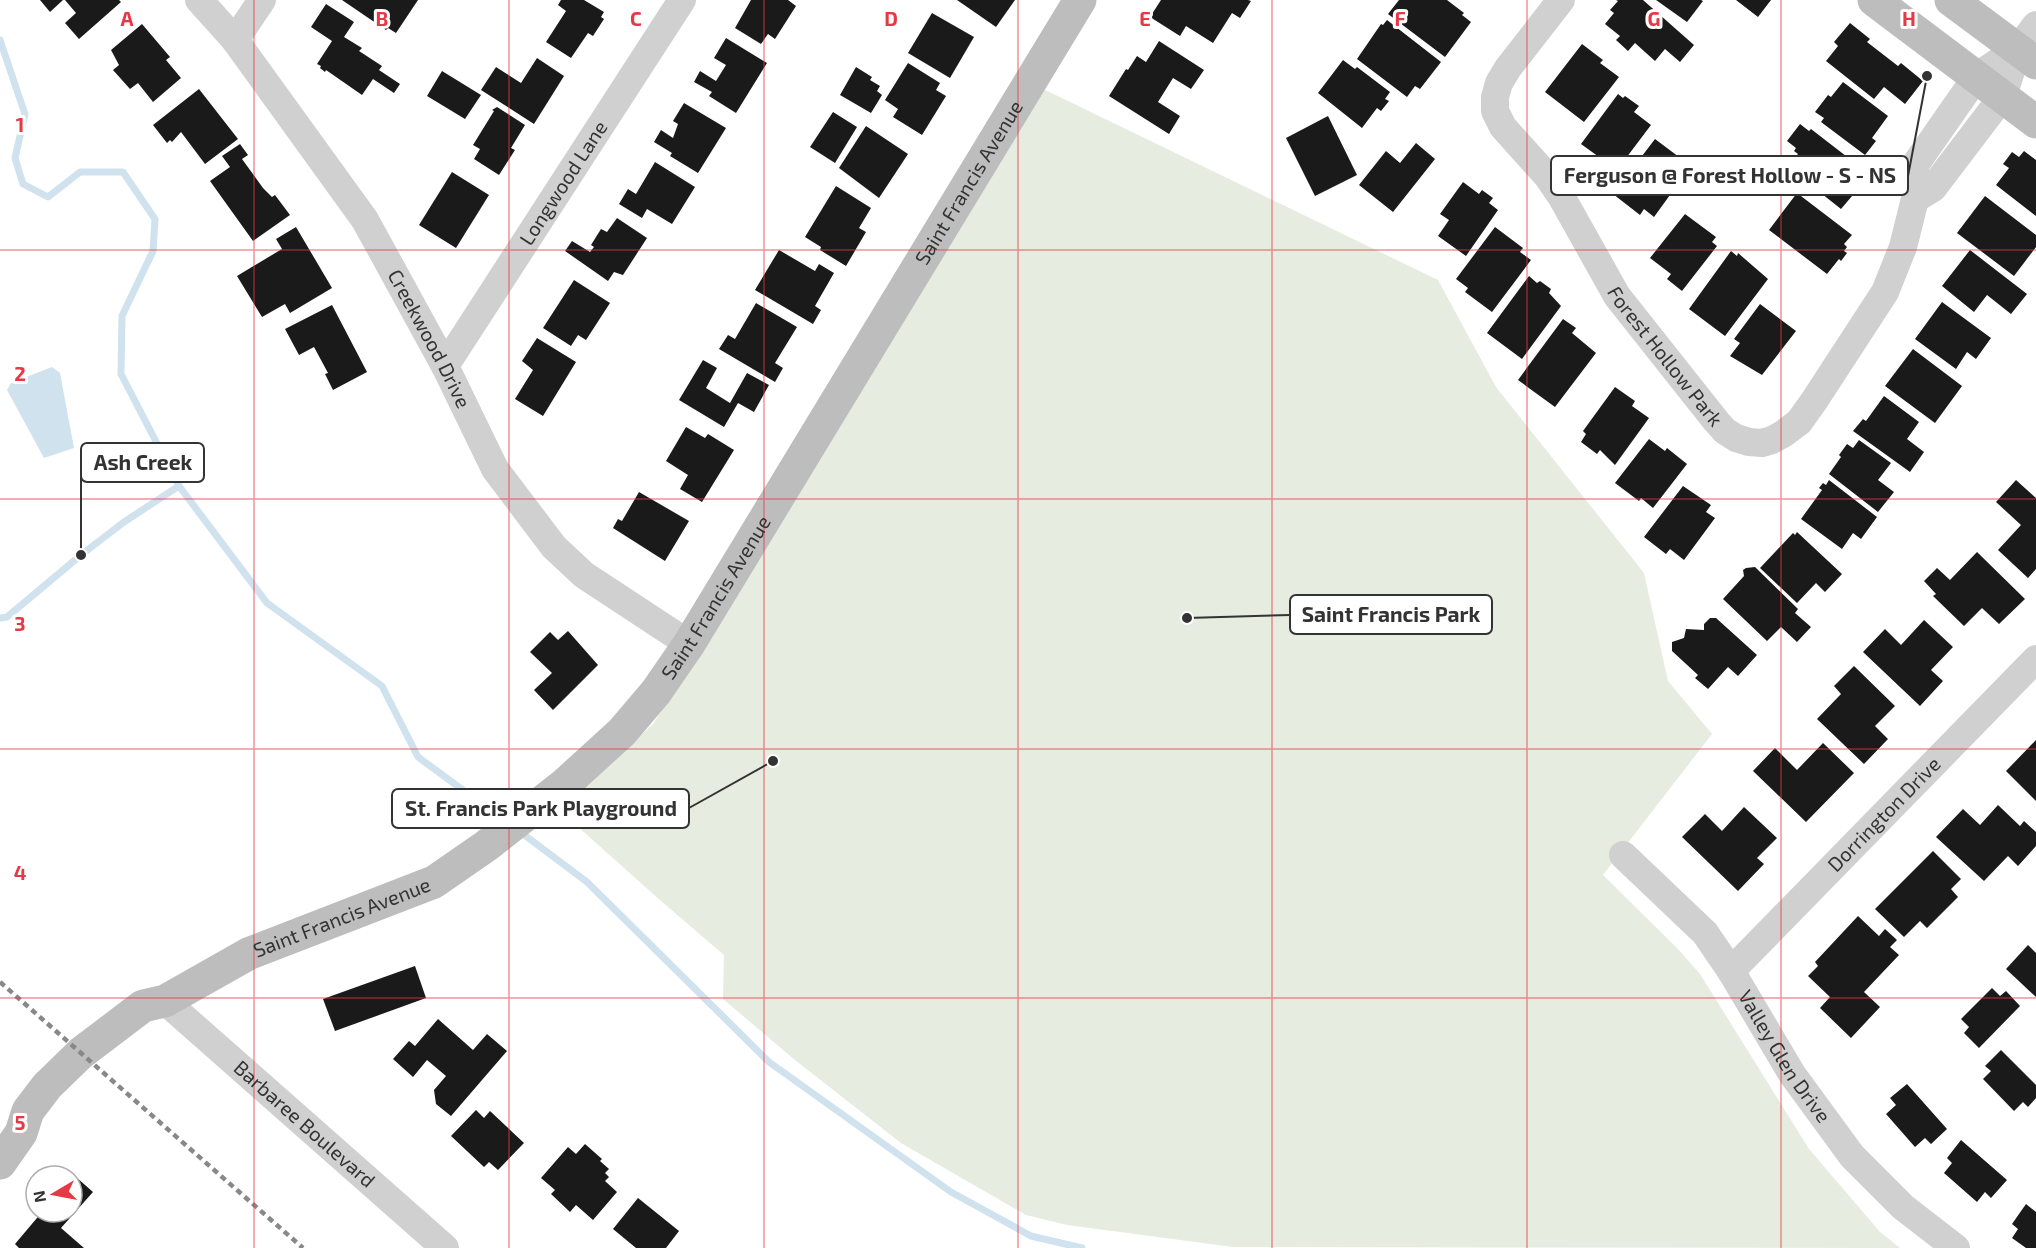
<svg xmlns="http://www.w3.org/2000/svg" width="2036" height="1248" viewBox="0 0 2036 1248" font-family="'Exo 2',sans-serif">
  <rect width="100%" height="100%" fill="#fff"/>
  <!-- green -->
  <polygon fill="#e6ecdf" points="1037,86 1438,280 1496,387 1644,573 1668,681 1712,734 1603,875 1678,949 1700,974 1809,1149 1880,1232 1900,1248 1233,1247 1067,1225 1026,1215 901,1143 795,1060 723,999 724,955 661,901 557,808 592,780 653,724 693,663"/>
  <!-- water -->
  <polygon fill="#cfe2ee" points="52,367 60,373 74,448 44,458 7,390 11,383"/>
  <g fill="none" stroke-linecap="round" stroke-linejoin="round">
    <!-- stream -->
    <g stroke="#cfe2ee" stroke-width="7">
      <polyline points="0,40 25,114 15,158 23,184 48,197 80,172 123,172 155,219 153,251 122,316 121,374 179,486 267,603 382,686 418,757 505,821"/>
      <polyline points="0,618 7,617 81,555 124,522 179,486"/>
      <polyline points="519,831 587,882 769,1062 951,1192 1031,1236 1082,1248"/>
    </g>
  </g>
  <!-- building -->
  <g fill="#1a1a1a">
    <polygon points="40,0 63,0 50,12"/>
    <polygon points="65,0 119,0 121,2 79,39 65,23 76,13"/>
    <polygon points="342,0 418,0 396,33 388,28 386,30"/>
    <polygon points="561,0 584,0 604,12 601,17 604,19 593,36 588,33 571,58 546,42 566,11 558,5"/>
    <polygon points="751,0 788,0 796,6 775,39 768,34 761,44 735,28"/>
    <polygon points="957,0 1015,0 996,27"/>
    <polygon points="1161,0 1248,0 1251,1 1240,18 1232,13 1213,43 1186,26 1180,36 1150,17"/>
    <polygon points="1399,0 1447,0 1464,13 1462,15 1471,22 1445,57 1388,14"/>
    <polygon points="1616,0 1643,0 1694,45 1680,62 1665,49 1655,61 1635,43 1628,51 1616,40 1620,36 1605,24 1614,13 1610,10 1618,1"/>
    <polygon points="1656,0 1701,0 1703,1 1687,22"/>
    <polygon points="1736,0 1771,0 1758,17"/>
    <polygon points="326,4 354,22 344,37 362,48 359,51 382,66 379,70 400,84 394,93 373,79 362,95 326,70 325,72 320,68 321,66 317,64 332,41 311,27"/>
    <polygon points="932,13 974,37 950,78 908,53"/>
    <polygon points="1387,20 1441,62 1420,89 1415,86 1407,97 1357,59 1381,24 1383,25"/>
    <polygon points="1850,23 1870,39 1867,42 1898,66 1901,63 1923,81 1905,104 1884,87 1874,99 1826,61 1838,46 1834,42"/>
    <polygon points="142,24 170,57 166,60 181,78 153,102 138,83 130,89 113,70 119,65 111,50"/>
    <polygon points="726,38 767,63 736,113 709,96 712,92 694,82 700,71 716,81 726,65 714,58"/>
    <polygon points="1159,41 1204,70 1191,89 1173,78 1158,102 1180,116 1169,134 1109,96 1126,69 1128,70 1137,56 1146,62"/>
    <polygon points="1582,44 1603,60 1600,63 1619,77 1584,122 1545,92"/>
    <polygon points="537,58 564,76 534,124 481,90 496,67 521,83"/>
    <polygon points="1343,60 1355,69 1357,67 1390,92 1385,99 1389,101 1381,111 1377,108 1362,128 1318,93"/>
    <polygon points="908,63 940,83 936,90 946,96 922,135 893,117 898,109 885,100"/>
    <polygon points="856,67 872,77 870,80 880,86 877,91 882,95 871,113 840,95"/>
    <polygon points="442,71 481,95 465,119 427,96"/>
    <polygon points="1843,82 1888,116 1872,138 1876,141 1865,155 1821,122 1824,118 1815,112 1828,95 1831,97"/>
    <polygon points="199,89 238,139 205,164 181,132 172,142 170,140 167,143 153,125"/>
    <polygon points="1618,94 1623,98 1625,96 1639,106 1634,112 1651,125 1617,170 1581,144"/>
    <polygon points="684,103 726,128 698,173 670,156 672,153 654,142 661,130 673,138 678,124 673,121"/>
    <polygon points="497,107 525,125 511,148 515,150 499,175 474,159 480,149 473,145 494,111 492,110"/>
    <polygon points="833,112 857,127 835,163 810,147"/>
    <polygon points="1328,116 1357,175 1315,196 1286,138"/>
    <polygon points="1800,124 1809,131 1811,129 1864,170 1852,185 1858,189 1841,209 1788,167 1798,154 1794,151 1796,148 1787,141"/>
    <polygon points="866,126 908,154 879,198 839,168"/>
    <polygon points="1655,139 1691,166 1654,217 1644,209 1640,215 1613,194"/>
    <polygon points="1416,143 1435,159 1393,212 1359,185 1386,151 1400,163"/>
    <polygon points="240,144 248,155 242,159 263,188 272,197 275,195 290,215 253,241 210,181 230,167 222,156"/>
    <polygon points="2024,151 2036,160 2036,216 1996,185 2009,168 2003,164 2012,152 2019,157"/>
    <polygon points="655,162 695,187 672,224 647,209 642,218 619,204 628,189 636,194"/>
    <polygon points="452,172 489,195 456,248 419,225"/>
    <polygon points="1463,182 1479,194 1482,190 1493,198 1489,203 1498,210 1466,256 1438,236 1449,220 1440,214"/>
    <polygon points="836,186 871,208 859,228 866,232 846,266 820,250 821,247 805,237"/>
    <polygon points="1797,193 1852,235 1844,244 1847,247 1844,251 1847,253 1841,261 1839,259 1827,274 1769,230"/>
    <polygon points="1985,196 2036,235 2036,247 2014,276 1957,233"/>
    <polygon points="1685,214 1716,237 1712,242 1717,246 1682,291 1667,279 1671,274 1650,258"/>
    <polygon points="617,218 647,238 623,275 614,272 608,281 565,251 572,241 590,252 594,247 591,245 601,229 607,232"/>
    <polygon points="296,227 332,288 290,313 285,304 262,317 237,276 282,249 276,239"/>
    <polygon points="1495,227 1523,248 1520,252 1531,260 1492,312 1465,292 1468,288 1456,279"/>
    <polygon points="779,250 815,271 819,264 834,273 815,306 821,310 813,324 755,290"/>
    <polygon points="1970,250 2027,294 2011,314 1987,295 1974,312 1942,286"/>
    <polygon points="1731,251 1737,256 1738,253 1768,279 1725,336 1689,309"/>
    <polygon points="1529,276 1537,283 1540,281 1551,289 1549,293 1561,306 1522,359 1487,333"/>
    <polygon points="574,280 610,303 586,340 578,335 571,346 543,328"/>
    <polygon points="1942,302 1991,338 1976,359 1967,352 1956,369 1915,339"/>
    <polygon points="756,303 797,327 775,363 783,368 775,382 719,349 728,335 735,339"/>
    <polygon points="1760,304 1796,331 1762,375 1730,356 1740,343 1734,339"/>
    <polygon points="332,305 367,372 333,390 325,374 328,373 314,347 299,355 285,329"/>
    <polygon points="1563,319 1576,328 1572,333 1596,353 1555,407 1518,380"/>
    <polygon points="537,338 576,362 543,416 515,399 533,370 522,361"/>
    <polygon points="1913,349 1962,386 1935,423 1885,386"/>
    <polygon points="703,360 717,368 706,388 730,403 747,373 769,385 754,412 738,403 724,427 679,400"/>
    <polygon points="1615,387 1635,401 1632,406 1649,418 1615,465 1600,450 1597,454 1581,442 1586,434 1583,431"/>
    <polygon points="1884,396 1919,422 1907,439 1924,452 1910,472 1853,431 1863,419 1866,421"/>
    <polygon points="686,427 705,438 708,434 734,450 702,502 680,489 688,475 666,461"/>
    <polygon points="1649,439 1665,451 1667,448 1687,464 1653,508 1641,498 1639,501 1615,483"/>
    <polygon points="1859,440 1891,463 1878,480 1894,492 1878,512 1829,474 1841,457 1839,455 1847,444 1853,448"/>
    <polygon points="1829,480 1877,517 1861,539 1853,533 1842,549 1801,519 1822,490 1819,488 1823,483 1826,485"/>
    <polygon points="2016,480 2036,498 2036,569 2028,578 1998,550 2021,525 1996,502"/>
    <polygon points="1683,486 1711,505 1706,512 1715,518 1684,560 1670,549 1666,554 1644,537"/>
    <polygon points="639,492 689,521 665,561 613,528 618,519 622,521"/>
    <polygon points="1797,532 1842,574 1825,592 1816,583 1797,603 1760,568 1793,533 1795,535"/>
    <polygon points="1977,552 2025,599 1999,624 1982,608 1964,626 1933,596 1936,594 1924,581 1937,568 1950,580"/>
    <polygon points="1755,567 1798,609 1795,613 1811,627 1797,642 1781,627 1767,641 1723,599 1744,576 1743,570 1746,568"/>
    <polygon points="1710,618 1716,618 1757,655 1738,676 1728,667 1708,689 1695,678 1698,675 1672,651 1672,642 1684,638 1686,629 1704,630 1704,624"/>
    <polygon points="1924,620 1953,647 1931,670 1943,681 1920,706 1863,652 1885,629 1901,645"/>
    <polygon points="568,631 598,665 553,710 534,690 552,673 530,652 550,632 558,640"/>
    <polygon points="1854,666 1895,706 1875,726 1888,739 1864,764 1817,719 1841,694 1834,686"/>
    <polygon points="2036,740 2036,801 2006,771"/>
    <polygon points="1823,743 1854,773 1806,822 1753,771 1775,748 1797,770"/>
    <polygon points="1998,805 2020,826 2024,821 2036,832 2036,846 2018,866 2008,856 1984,881 1936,837 1963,809 1980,825"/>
    <polygon points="1744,807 1777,838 1757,858 1764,864 1738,891 1682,837 1705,814 1722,831"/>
    <polygon points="1933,851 1961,879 1951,889 1958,897 1927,928 1920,921 1904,937 1875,909"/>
    <polygon points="1858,916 1879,936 1885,929 1897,940 1890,947 1899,955 1864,992 1880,1007 1851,1038 1820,1008 1830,997 1808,976 1818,966 1815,962"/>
    <polygon points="2028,945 2036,953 2036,997 2006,969"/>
    <polygon points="415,966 426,998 335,1031 323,999"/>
    <polygon points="1992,988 2000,996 2006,991 2020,1006 1979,1048 1964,1033 1969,1027 1961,1019"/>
    <polygon points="438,1019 473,1050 487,1034 507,1051 451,1116 436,1104 434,1090 446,1076 427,1060 413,1077 393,1059 409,1041 415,1046"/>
    <polygon points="2001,1050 2036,1085 2036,1098 2028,1107 2023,1102 2014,1111 1983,1079 1991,1071 1985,1066"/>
    <polygon points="1907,1084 1947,1129 1931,1144 1925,1138 1915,1147 1886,1114 1896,1105 1890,1098"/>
    <polygon points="476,1110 484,1118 490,1111 524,1143 498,1170 489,1162 484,1167 451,1136"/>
    <polygon points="1961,1140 2007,1180 1991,1198 1985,1192 1977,1202 1944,1173 1952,1163 1947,1158"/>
    <polygon points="585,1144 602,1159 600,1161 609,1169 605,1173 609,1177 605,1181 617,1192 593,1220 576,1205 570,1212 551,1194 555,1190 541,1178 568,1147 576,1154"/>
    <polygon points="68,1170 93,1192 61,1228 84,1248 19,1248 15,1244 42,1212 72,1212 72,1176 63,1176"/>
    <polygon points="638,1198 679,1231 666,1248 636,1248 613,1229"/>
    <polygon points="2026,1204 2036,1212 2036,1248 2026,1248 2012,1238 2018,1229 2012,1224"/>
  </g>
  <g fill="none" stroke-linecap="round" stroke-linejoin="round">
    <!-- street -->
    <g stroke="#d0d0d0" stroke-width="28">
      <path id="s1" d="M199,0L235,40L365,220L445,366L495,469L554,547L584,575L689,644"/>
      <path id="s2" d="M1561,0L1508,68L1499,83L1495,97V111L1503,127L1548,177L1561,196L1617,296L1716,421L1725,431L1736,438L1749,442L1762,443L1772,440L1783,434L1799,422L1814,401L1885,292L1903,247L1915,199V165L1977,76L2018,49"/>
      <polyline points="235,40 262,0"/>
      <polyline points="1915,199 1933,188 2003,96 2018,49 2036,25"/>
      <path id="s3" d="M445,366L682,0"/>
      <path id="s4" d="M1623,855L1705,933L1731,971L1792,1074L1852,1156L1903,1207L1956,1248"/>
      <path id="s5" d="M1731,971L2036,659"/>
      <path id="s6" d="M165,1001L445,1248"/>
    </g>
    <!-- secondary -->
    <g stroke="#bdbdbd" stroke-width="33">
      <polyline points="1874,0 2036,122"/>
      <polyline points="1951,0 2036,63"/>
      <path id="s7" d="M0,1163L21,1133L28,1111L47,1086L81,1053L143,1006L165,1001L248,954L434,882L486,846L565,784L622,732L656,692L689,644L1080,0"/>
    </g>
    <!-- rail -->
    <polyline stroke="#888" stroke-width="4.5" stroke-dasharray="6 4.5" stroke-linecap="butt" points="0,982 303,1248"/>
  </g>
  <!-- grid -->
  <path fill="none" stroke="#e63946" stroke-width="1.5" stroke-opacity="0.55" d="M254,0V1248M509,0V1248M764,0V1248M1018,0V1248M1272,0V1248M1527,0V1248M1781,0V1248M0,250H2036M0,499H2036M0,749H2036M0,998H2036"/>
  <g text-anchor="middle" stroke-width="6" stroke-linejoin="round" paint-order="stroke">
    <!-- street labels -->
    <g font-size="20" fill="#333" stroke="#fff">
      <text dy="7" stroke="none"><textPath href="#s3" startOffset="218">Longwood Lane</textPath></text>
      <text dy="7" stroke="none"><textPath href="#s7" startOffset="1425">Saint Francis Avenue</textPath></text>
      <text dy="7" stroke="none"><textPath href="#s1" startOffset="411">Creekwood Drive</textPath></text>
      <text dy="7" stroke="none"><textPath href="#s2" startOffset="432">Forest Hollow Park</textPath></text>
      <text dy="7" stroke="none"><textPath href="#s7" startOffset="939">Saint Francis Avenue</textPath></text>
      <text dy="7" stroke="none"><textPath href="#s5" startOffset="219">Dorrington Drive</textPath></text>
      <text dy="7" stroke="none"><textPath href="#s7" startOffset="435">Saint Francis Avenue</textPath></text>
      <text dy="7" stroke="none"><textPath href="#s4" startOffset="260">Valley Glen Drive</textPath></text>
      <text dy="7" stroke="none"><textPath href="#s6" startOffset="186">Barbaree Boulevard</textPath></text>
    </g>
  </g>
  <g font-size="20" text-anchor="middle" font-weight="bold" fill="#e63946" stroke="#fff" stroke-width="6" stroke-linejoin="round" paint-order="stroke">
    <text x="127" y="26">A</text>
    <text x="382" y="26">B</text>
    <text x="636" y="26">C</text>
    <text x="891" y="26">D</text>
    <text x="1145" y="26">E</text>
    <text x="1400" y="26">F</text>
    <text x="1654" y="26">G</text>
    <text x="1909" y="26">H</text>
    <text x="20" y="132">1</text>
    <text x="20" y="381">2</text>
    <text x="20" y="631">3</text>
    <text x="20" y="880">4</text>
    <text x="20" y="1130">5</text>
  </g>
  <!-- callouts -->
  <path fill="none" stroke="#333" stroke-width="2" d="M1927 76L1908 176M81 555L81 463M1187 618L1290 615M773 761L689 808"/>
  <g fill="#333" stroke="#fff" stroke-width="2">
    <circle cx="1927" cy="76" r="6"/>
    <circle cx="81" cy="555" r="6"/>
    <circle cx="1187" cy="618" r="6"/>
    <circle cx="773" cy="761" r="6"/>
  </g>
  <g fill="#fff" stroke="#333" stroke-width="2">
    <rect x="1551" y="156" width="357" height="39" rx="6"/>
    <rect x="81" y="443" width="123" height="39" rx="6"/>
    <rect x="1290" y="595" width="202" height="39" rx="6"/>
    <rect x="392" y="789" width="297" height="39" rx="6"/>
  </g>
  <g font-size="21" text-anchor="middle" font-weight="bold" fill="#333">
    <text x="1730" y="183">Ferguson @ Forest Hollow - S - NS</text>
    <text x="143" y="470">Ash Creek</text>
    <text x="1391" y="622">Saint Francis Park</text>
    <text x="541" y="816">St. Francis Park Playground</text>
  </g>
  <!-- north arrow -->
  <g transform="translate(54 1194) rotate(260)"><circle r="28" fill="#ffffff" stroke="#adadad" stroke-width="1.5"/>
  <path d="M0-4.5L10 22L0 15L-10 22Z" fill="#e63946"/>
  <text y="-9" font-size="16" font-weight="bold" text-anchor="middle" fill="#333333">N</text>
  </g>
</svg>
